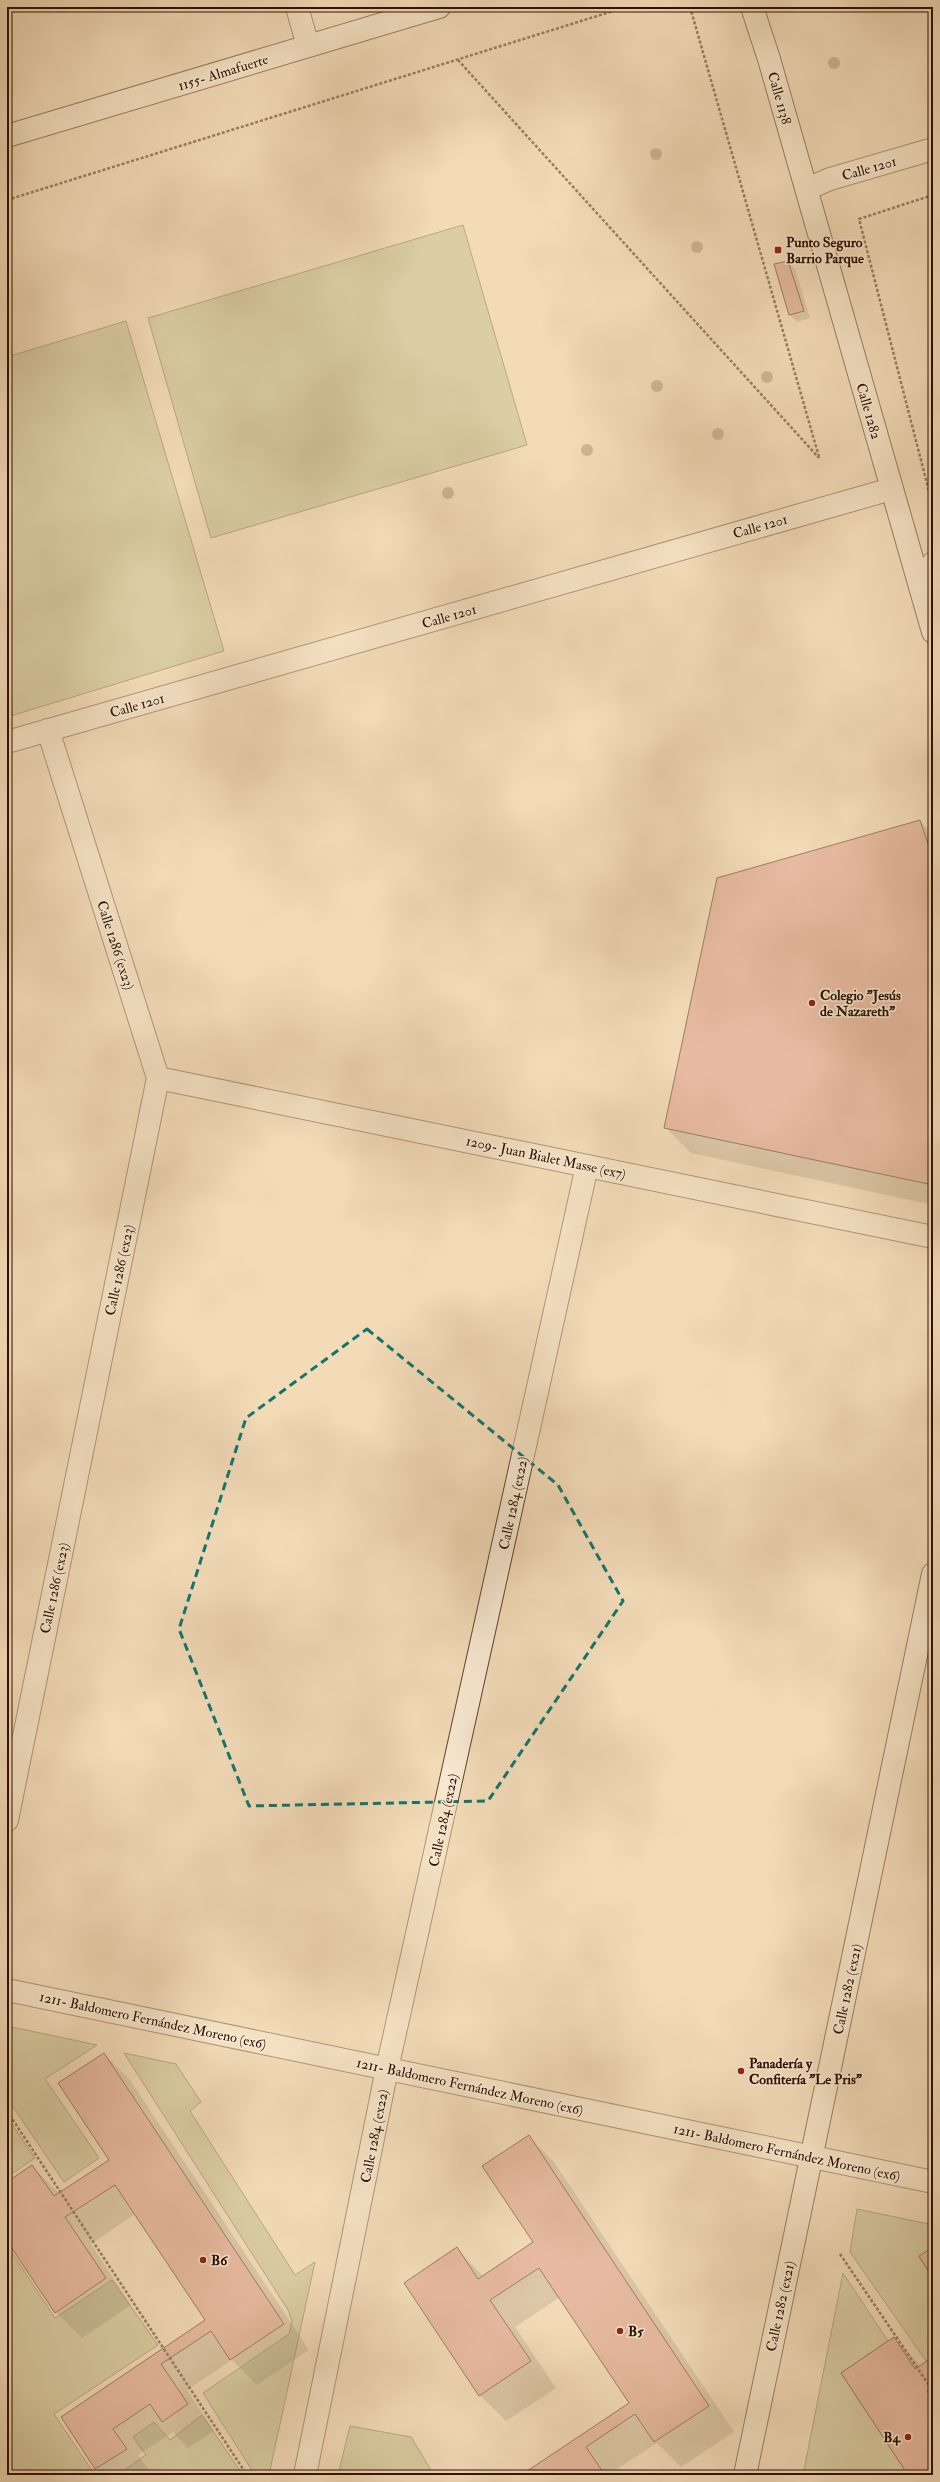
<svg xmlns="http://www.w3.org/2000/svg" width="940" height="2482" viewBox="0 0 940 2482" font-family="'IM FELL Double Pica',serif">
  <rect width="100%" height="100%" fill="#f3dbb8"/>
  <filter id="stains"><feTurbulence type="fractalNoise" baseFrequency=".005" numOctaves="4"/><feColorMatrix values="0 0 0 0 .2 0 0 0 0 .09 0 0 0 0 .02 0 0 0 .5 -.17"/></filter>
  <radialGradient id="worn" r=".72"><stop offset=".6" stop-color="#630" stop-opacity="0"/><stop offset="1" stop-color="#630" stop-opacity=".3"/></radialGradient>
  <!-- green -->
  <g fill="#bebf8d" stroke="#766846">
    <polygon points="463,225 527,445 211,538 148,318"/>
    <polygon points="126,321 224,651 7,717 7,357"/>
    <polygon points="12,2027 97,2045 45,2079 99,2158 64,2182 7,2098 7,2031"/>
    <polygon points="124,2053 176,2064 201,2102 190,2111 295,2275 315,2262 269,2475 255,2475 203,2393 289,2334 292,2321 288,2310"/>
    <polygon points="7,2117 35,2158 7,2177"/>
    <polygon points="857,2209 933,2225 933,2247 919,2257 933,2278 933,2357 926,2361 850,2252"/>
    <polygon points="7,2245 55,2318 112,2280 158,2345 54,2414 95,2475 22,2475 7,2472"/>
    <polygon points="843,2273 888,2341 841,2373 908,2475 803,2475"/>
    <polygon points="202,2415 243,2475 117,2475 146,2455 133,2437 154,2422 170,2440"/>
    <polygon points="350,2426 411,2437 434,2475 338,2475"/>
  </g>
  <!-- shadow -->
  <g fill="#0003">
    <polygon points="787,262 795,269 810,318 797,322 790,315"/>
    <polygon points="920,821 933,834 933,1205 691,1153 665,1127"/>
    <polygon points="104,2054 130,2080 309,2350 257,2385 232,2360 187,2390 214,2431 188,2448 173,2432 138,2455 152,2475 103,2475 62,2417 207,2320 135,2214 91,2244 131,2305 82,2338 56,2312 7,2239 7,2183 32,2166 60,2194 110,2160"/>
    <polygon points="528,2136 554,2162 734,2432 681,2467 657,2443 611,2473 613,2475 523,2475 631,2403 560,2297 515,2327 556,2388 506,2421 480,2395 457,2249 484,2277 534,2243"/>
    <polygon points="894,2338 921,2366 933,2358 933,2475 910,2475"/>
  </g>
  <!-- building -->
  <g fill="#d99485" stroke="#2d1000">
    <polygon points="788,261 804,311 789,315 774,264"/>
    <polygon points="920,820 933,859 933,1185 664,1128 717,878"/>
    <polygon points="104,2053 284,2324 230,2360 211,2331 161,2364 188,2404 162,2422 150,2404 113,2429 127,2449 95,2469 61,2417 205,2320 115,2185 65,2217 106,2278 55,2313 7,2241 7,2182 32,2165 54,2196 109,2160 58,2083"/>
    <polygon points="529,2135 709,2406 654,2442 635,2414 586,2447 605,2475 521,2475 629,2403 539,2268 490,2300 531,2361 479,2396 404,2283 457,2247 478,2279 533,2242 482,2166"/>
    <polygon points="933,2247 933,2278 919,2256"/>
    <polygon points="894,2337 915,2369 933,2357 933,2386 927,2391 933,2400 932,2475 908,2475 841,2373"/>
  </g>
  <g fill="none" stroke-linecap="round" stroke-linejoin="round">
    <defs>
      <g id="minor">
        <polyline points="297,7 308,46"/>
        <polyline points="807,189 830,179 933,149"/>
        <polyline points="920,587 933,563"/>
        <polyline points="7,742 891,489"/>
        <polyline points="158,1078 933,1237"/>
        <polyline points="7,1820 158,1078 48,730"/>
        <polyline points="7,1990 933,2182"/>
        <polyline points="305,2475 387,2069 587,1166"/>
      </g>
      <g id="secondary">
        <polyline points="752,7 769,59 933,632"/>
        <polyline points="7,136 439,7"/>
        <polyline points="745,2475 933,1574"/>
      </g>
    </defs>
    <!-- minor casing -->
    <use href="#minor" stroke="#5e432e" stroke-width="24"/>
    <!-- secondary casing -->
    <use href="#secondary" stroke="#2d1000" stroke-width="24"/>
    <!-- path -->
    <g stroke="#2d1000" stroke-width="2.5" stroke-dasharray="3 2" stroke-linecap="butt">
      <polyline points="690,7 819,457"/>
      <polyline points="458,60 819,458"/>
      <polyline points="933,195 859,219 933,507"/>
      <polyline points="7,200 626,7"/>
      <polyline points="7,2111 247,2475"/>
      <polyline points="840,2254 933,2391"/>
    </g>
    <!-- minor -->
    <use href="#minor" stroke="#f7e8d1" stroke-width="22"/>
    <!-- secondary -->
    <use href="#secondary" stroke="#f7e8d1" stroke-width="22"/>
  </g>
  <!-- trees -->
  <g fill="#a28d6e">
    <circle cx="834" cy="63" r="6"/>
    <circle cx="656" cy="154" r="6"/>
    <circle cx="697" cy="247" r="6"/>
    <circle cx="767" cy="377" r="6"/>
    <circle cx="657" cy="386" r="6"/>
    <circle cx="718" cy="434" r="6"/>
    <circle cx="587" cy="450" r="6"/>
    <circle cx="448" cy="493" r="6"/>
  </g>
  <!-- marked area -->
  <path d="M0 0H940V2482H0ZM367,1329L558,1485L623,1601L488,1801L249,1806L179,1629L246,1418Z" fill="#f3dbb8" fill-opacity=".55" fill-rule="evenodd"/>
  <path fill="none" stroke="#0f766e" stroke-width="3" stroke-dasharray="8 5" stroke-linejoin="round" d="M367,1329L558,1485L623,1601L488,1801L249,1806L179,1629L246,1418Z"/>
  <!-- markers -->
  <g fill="#8f2418" stroke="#f7e8d1" stroke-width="1.5">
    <rect x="774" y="246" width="8" height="8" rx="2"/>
    <circle cx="812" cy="1003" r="4"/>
    <circle cx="741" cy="2071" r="4"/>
    <circle cx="203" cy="2260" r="4"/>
    <circle cx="620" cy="2331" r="4"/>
    <circle cx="908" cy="2437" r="4"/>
  </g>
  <g text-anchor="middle" stroke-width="3" stroke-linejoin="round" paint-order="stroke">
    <!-- street labels -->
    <g font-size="14" fill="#2d1000" stroke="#f7e8d1">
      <text transform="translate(223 72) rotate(-17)" y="5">1155- Almafuerte</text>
      <text transform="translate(780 98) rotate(74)" y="5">Calle 1138</text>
      <text transform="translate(869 168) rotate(-16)" y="5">Calle 1201</text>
      <text transform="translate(869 411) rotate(74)" y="5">Calle 1282</text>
      <text transform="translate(760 526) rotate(-16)" y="5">Calle 1201</text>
      <text transform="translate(449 616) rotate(-16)" y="5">Calle 1201</text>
      <text transform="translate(137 705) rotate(-16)" y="5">Calle 1201</text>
      <text transform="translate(116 945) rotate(72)" y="5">Calle 1286 (ex23)</text>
      <text transform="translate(546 1157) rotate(12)" y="5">1209- Juan Bialet Masse (ex7)</text>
      <text transform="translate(119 1270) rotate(-78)" y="5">Calle 1286 (ex23)</text>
      <text transform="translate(513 1503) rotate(-78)" y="5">Calle 1284 (ex22)</text>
      <text transform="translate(54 1588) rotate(-78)" y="5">Calle 1286 (ex23)</text>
      <text transform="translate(443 1820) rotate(-78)" y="5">Calle 1284 (ex22)</text>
      <text transform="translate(847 1989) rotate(-78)" y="5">Calle 1282 (ex21)</text>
      <text transform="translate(153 2020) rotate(12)" y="5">1211- Baldomero Fernández Moreno (ex6)</text>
      <text transform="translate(470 2086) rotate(12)" y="5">1211- Baldomero Fernández Moreno (ex6)</text>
      <text transform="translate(374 2136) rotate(-79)" y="5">Calle 1284 (ex22)</text>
      <text transform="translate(787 2152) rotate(12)" y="5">1211- Baldomero Fernández Moreno (ex6)</text>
      <text transform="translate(780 2306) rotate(-78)" y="5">Calle 1282 (ex21)</text>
    </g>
    <!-- poi labels -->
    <g font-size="14" font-weight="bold" fill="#2d1000" stroke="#f7e8d1" text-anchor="start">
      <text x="786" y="247">Punto Seguro<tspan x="786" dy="16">Barrio Parque</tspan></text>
      <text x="820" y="1000">Colegio "Jesús<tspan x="820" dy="16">de Nazareth"</tspan></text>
      <text x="749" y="2068">Panadería y<tspan x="749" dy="16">Confitería "Le Pris"</tspan></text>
      <text x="211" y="2265">B6</text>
      <text x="628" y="2336">B5</text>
      <text x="900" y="2442" text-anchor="end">B4</text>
    </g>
  </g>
  <!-- margin -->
  <rect width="940" height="2482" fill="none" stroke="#f3dbb8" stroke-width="24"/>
  <rect x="8" y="8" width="924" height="2466" fill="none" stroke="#2d1000" stroke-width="2"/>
  <rect x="12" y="12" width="916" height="2458" fill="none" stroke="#2d1000"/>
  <rect width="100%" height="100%" filter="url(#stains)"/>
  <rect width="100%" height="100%" fill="url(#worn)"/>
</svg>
